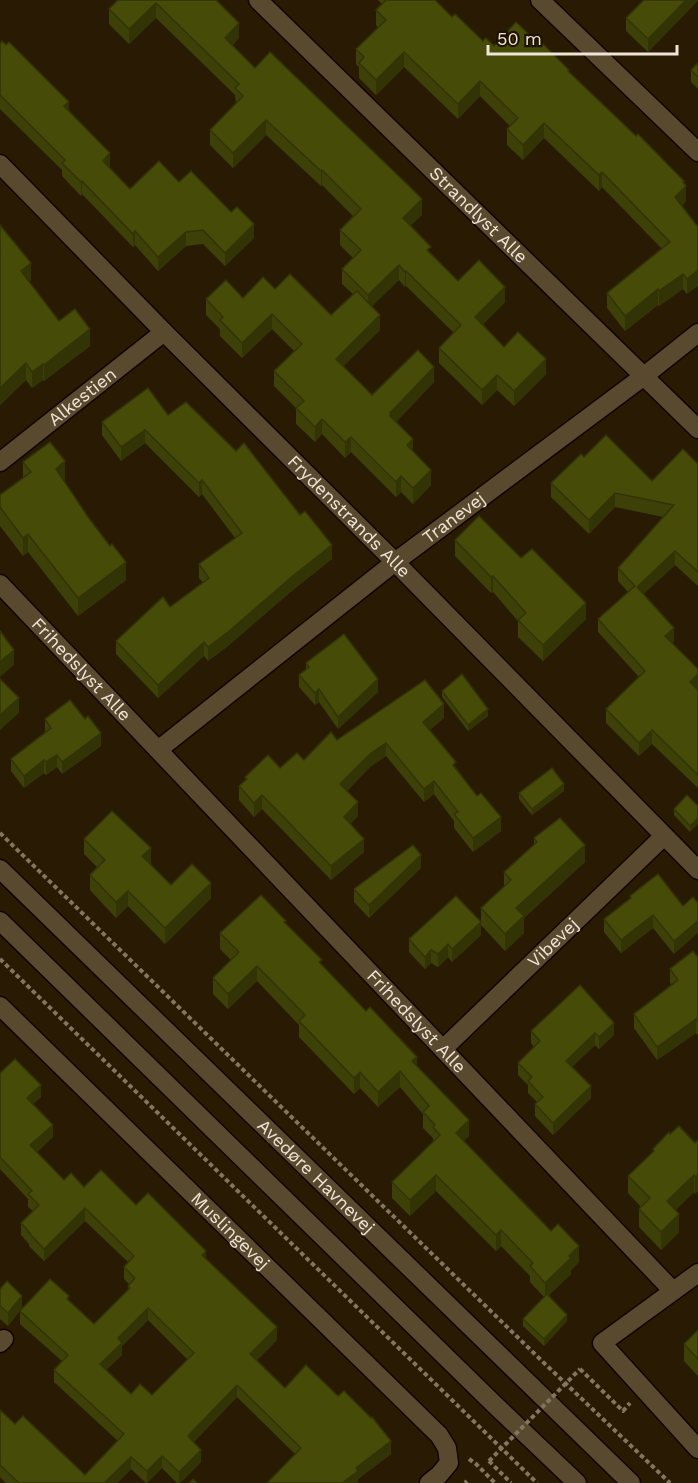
<svg xmlns="http://www.w3.org/2000/svg" width="698" height="1483" viewBox="0 0 698 1483" font-family="'Work Sans',sans-serif">
  <rect width="100%" height="100%" fill="#291b03"/>
  <g fill="none" stroke-linecap="round" stroke-linejoin="round">
    <defs>
      <g id="street">
        <path id="s1" d="M258,0L698,429"/>
        <polyline points="540,0 698,152"/>
        <path id="s2" d="M0,164L164,332L395,562L698,870"/>
        <path id="s3" d="M0,462L164,332"/>
        <path id="s4" d="M0,584L673,1291"/>
        <path id="s5" d="M158,750L395,562L644,376L698,333"/>
        <path id="s6" d="M0,1006L439,1435L447,1448L449,1463L439,1475L429,1483"/>
        <path id="s7" d="M443,1049L664,836"/>
        <polyline points="698,1273 602,1343 698,1449"/>
        <polyline points="0,1343 4,1339"/>
      </g>
      <g id="secondary">
        <path id="s8" d="M0,869L631,1483"/>
        <polyline points="0,921 495,1405 577,1483"/>
      </g>
    </defs>
    <!-- street casing -->
    <use href="#street" stroke="#110500" stroke-width="21"/>
    <!-- secondary casing -->
    <use href="#secondary" stroke="#110500" stroke-width="21"/>
    <!-- path -->
    <g stroke="#827562" stroke-width="4" stroke-dasharray="4.5 3" stroke-linecap="butt">
      <polyline points="0,833 542,1361 670,1483"/>
      <polyline points="0,959 537,1483"/>
      <polyline points="580,1369 623,1411 630,1403"/>
      <polyline points="469,1459 476,1464 495,1483"/>
      <polyline points="489,1461 511,1483"/>
      <polyline points="465,1483 467,1481"/>
    </g>
    <!-- street -->
    <use href="#street" stroke="#59492f" stroke-width="18"/>
    <!-- secondary -->
    <use href="#secondary" stroke="#59492f" stroke-width="18"/>
    <!-- path-bridge -->
    <polyline stroke="#827562" stroke-width="4" stroke-dasharray="4.5 3" stroke-linecap="butt" points="489,1461 580,1369"/>
  </g>
  <!-- wall -->
  <g fill="#3d4007" fill-rule="evenodd">
    <polygon points="118,0 216,0 239,38 232,46 255,68 422,215 410,225 431,254 458,281 505,302 483,324 504,347 546,374 514,406 497,390 482,405 439,363 439,348 454,333 406,286 405,287 399,280 372,306 380,330 343,366 372,395 434,382 396,422 431,485 413,504 401,492 396,497 351,452 345,458 322,434 315,442 296,424 296,408 274,386 274,371 294,351 272,329 242,358 220,336 220,329 206,315 206,299 243,298 275,289 331,315 353,294 342,284 342,269 353,258 340,245 340,230 353,216 322,185 321,186 266,135 233,168 210,145 210,130 236,104 235,95 156,18 129,44 109,24 109,9"/>
    <polygon points="378,0 435,0 452,17 483,41 569,72 684,184 686,201 682,206 698,227 687,294 683,289 659,306 658,305 625,331 607,308 607,293 662,249 602,187 599,191 544,138 523,160 507,145 507,129 510,126 480,96 458,119 404,67 376,95 359,78 359,67 356,64 356,49 378,28 376,25 376,10 382,4"/>
    <polygon points="698,0 648,52 626,31 626,18"/>
    <polygon points="0,42 69,111 110,167 109,168 130,189 179,182 254,238 225,266 203,244 186,246 158,271 135,245 133,247 82,194 81,196 62,176 62,170 0,109"/>
    <polygon points="698,63 698,89 691,82 691,70"/>
    <polygon points="0,225 31,280 29,282 59,321 90,346 44,381 43,380 32,388 26,380 0,405"/>
    <polygon points="168,415 332,559 294,589 228,646 208,661 204,656 158,698 116,654 116,641 170,607 203,583 199,578 199,564 235,538 202,494 199,497 145,443 121,461 102,435 102,422"/>
    <polygon points="584,457 652,481 698,464 698,586 675,565 643,594 674,641 672,643 698,669 698,688 697,689 698,690 698,788 652,744 639,756 606,723 606,709 639,677 598,632 598,619 628,592 618,581 618,568 663,517 615,507 589,534 551,497 551,483"/>
    <polygon points="23,462 65,480 64,481 126,580 78,616 28,552 23,556 0,526 0,495 23,478"/>
    <polygon points="455,540 521,558 586,619 543,661 518,637 518,621 493,592 491,593 455,556"/>
    <polygon points="306,663 378,692 338,729 319,702 315,705 299,687 299,675 306,669"/>
    <polygon points="442,691 488,716 468,731 442,697"/>
    <polygon points="444,718 429,730 501,831 473,852 454,828 454,821 434,794 424,802 386,756 370,767 347,791 358,816 350,824 364,852 331,880 262,809 254,817 239,800 239,786 245,781 245,777 280,768 304,760 337,740"/>
    <polygon points="45,719 101,746 62,774 57,767 46,775 44,773 24,788 11,771 11,759 45,733"/>
    <polygon points="564,791 532,815 519,799 519,793"/>
    <polygon points="698,806 690,832 674,815 674,809"/>
    <polygon points="534,838 585,862 524,918 524,933 505,951 481,925 481,908 504,887 504,872 534,845"/>
    <polygon points="84,839 151,863 150,864 171,885 211,898 165,944 128,906 116,918 90,890 90,875 97,867 84,854"/>
    <polygon points="421,868 369,918 354,902 354,889"/>
    <polygon points="630,896 683,906 674,954 653,928 621,953 604,932 604,919 630,899"/>
    <polygon points="286,924 322,965 417,1066 469,1136 463,1141 579,1262 571,1270 571,1274 549,1295 567,1321 544,1346 523,1326 523,1319 544,1297 530,1282 530,1276 501,1246 496,1251 436,1191 410,1216 392,1198 392,1182 433,1142 433,1138 423,1128 423,1114 400,1087 378,1107 360,1088 354,1094 299,1037 299,1025 257,981 228,1009 213,994 213,978 231,960 220,949 220,933"/>
    <polygon points="481,935 452,962 448,957 438,967 431,963 425,969 409,952 409,939"/>
    <polygon points="698,957 698,1036 696,1033 657,1060 634,1028 634,1014 672,985 670,983 670,969"/>
    <polygon points="580,985 614,1035 599,1049 595,1045 572,1067 591,1098 553,1135 535,1116 535,1104 537,1102 528,1093 528,1085 518,1075 518,1063 534,1047 531,1043 531,1031"/>
    <path d="M0,1073L41,1097L33,1104L53,1137L37,1152L64,1180L136,1205L206,1259L277,1340L257,1360L285,1388L391,1454L358,1479V1483L295,1454L237,1397L194,1442L201,1462L180,1483H177L162,1468L147,1483H146L131,1469L117,1483H6L0,1477V1410L15,1424L85,1475L118,1441L54,1382V1370L62,1361L20,1324V1311L69,1300L94,1324L128,1290V1286L129,1284L124,1279V1267L128,1262L85,1221L44,1261L29,1246V1244L21,1235V1223L33,1211L28,1207V1199L0,1169ZM148,1320L188,1360L152,1395L131,1394L106,1370L122,1355V1346Z"/>
    <polygon points="670,1134 695,1143 698,1140 695,1194 694,1192 675,1210 679,1232 661,1250 639,1227 639,1209 641,1207 628,1193 628,1176 653,1152 653,1149"/>
    <polygon points="0,1289 22,1308 8,1326 0,1319"/>
    <polygon points="698,1330 698,1376 684,1361 684,1344"/>
  </g>
  <!-- shaded-wall -->
  <g fill="#323406">
    <polygon points="686,0 698,0 698,1 648,52 648,39"/>
    <polygon points="156,3 156,18 129,44 129,29"/>
    <polygon points="239,23 239,38 225,53 225,38"/>
    <polygon points="404,52 404,67 376,95 376,80"/>
    <polygon points="480,81 480,96 458,119 458,104"/>
    <polygon points="69,102 69,116 64,106"/>
    <polygon points="266,120 266,135 233,168 233,153"/>
    <polygon points="544,123 544,138 523,160 523,145"/>
    <polygon points="110,153 110,167 103,174 103,161"/>
    <polygon points="322,170 322,185 321,186 321,171"/>
    <polygon points="602,172 602,187 599,191 599,175"/>
    <polygon points="82,181 82,194 81,196 81,182"/>
    <polygon points="684,181 684,188 686,186 686,201 675,212 675,197"/>
    <polygon points="422,199 422,215 403,233 403,218"/>
    <polygon points="254,224 254,238 225,266 225,253"/>
    <polygon points="135,231 135,245 133,247 133,234"/>
    <polygon points="186,232 186,246 158,271 158,257"/>
    <polygon points="31,263 31,280 21,288 21,271"/>
    <polygon points="399,265 399,280 368,310 368,295"/>
    <polygon points="698,270 698,286 687,294 687,279"/>
    <polygon points="406,271 406,286 405,287 405,272"/>
    <polygon points="683,274 683,289 659,306 659,291"/>
    <polygon points="505,287 505,302 475,332 475,317"/>
    <polygon points="658,289 658,305 625,331 625,316"/>
    <polygon points="272,314 272,329 242,358 242,343"/>
    <polygon points="380,315 380,330 336,374 336,359"/>
    <polygon points="90,329 90,346 44,381 44,365"/>
    <polygon points="546,359 546,374 514,406 514,391"/>
    <polygon points="26,363 26,380 0,405 0,388"/>
    <polygon points="43,364 43,380 32,388 32,372"/>
    <polygon points="434,367 434,382 391,427 390,413"/>
    <polygon points="497,375 497,390 482,405 482,390"/>
    <polygon points="322,419 322,434 315,442 315,427"/>
    <polygon points="145,430 145,443 121,461 121,447"/>
    <polygon points="351,437 351,452 345,458 345,442"/>
    <polygon points="413,439 413,455 407,445"/>
    <polygon points="65,461 65,480 56,487 56,469"/>
    <polygon points="431,470 431,485 413,504 413,488"/>
    <polygon points="401,476 401,492 396,497 396,482"/>
    <polygon points="202,480 202,494 199,497 199,483"/>
    <polygon points="615,493 615,507 589,534 589,520"/>
    <polygon points="28,534 28,552 23,556 23,538"/>
    <polygon points="332,545 332,559 294,589 228,646 208,661 208,647 294,575"/>
    <polygon points="675,551 675,565 637,600 637,587"/>
    <polygon points="126,562 126,580 78,616 78,598"/>
    <polygon points="493,576 493,592 491,593 491,577"/>
    <polygon points="586,603 586,619 543,661 543,645"/>
    <polygon points="674,628 674,641 665,650 665,636"/>
    <polygon points="204,642 204,656 158,698 158,685"/>
    <polygon points="14,650 14,665 0,677 0,662"/>
    <polygon points="698,674 698,688 690,696 690,682"/>
    <polygon points="378,679 378,692 338,729 338,717"/>
    <polygon points="319,689 319,702 315,705 315,693"/>
    <polygon points="19,698 19,713 0,730 0,715"/>
    <polygon points="444,704 444,718 423,736 423,722"/>
    <polygon points="488,709 488,716 468,731 468,725"/>
    <polygon points="652,730 652,744 639,756 639,743"/>
    <polygon points="101,733 101,746 62,774 62,762"/>
    <polygon points="386,743 386,756 370,767 340,798 340,784 370,754"/>
    <polygon points="57,755 57,767 46,775 46,762"/>
    <polygon points="44,760 44,773 24,788 24,776"/>
    <polygon points="434,781 434,794 424,802 424,789"/>
    <polygon points="564,784 564,791 532,815 532,809"/>
    <polygon points="262,795 262,809 254,817 254,803"/>
    <polygon points="358,802 358,816 344,830 344,817"/>
    <polygon points="501,817 501,831 473,852 473,838"/>
    <polygon points="698,818 698,824 690,832 690,826"/>
    <polygon points="364,839 364,852 331,880 331,866"/>
    <polygon points="585,845 585,862 524,918 524,933 505,951 505,934 516,908"/>
    <polygon points="151,848 151,863 142,872 142,856"/>
    <polygon points="421,855 421,868 369,918 369,905"/>
    <polygon points="211,883 211,898 165,944 165,928"/>
    <polygon points="128,891 128,906 116,918 116,902"/>
    <polygon points="653,915 653,928 621,953 621,940"/>
    <polygon points="698,921 698,933 674,954 674,941"/>
    <polygon points="481,922 481,935 452,962 452,949"/>
    <polygon points="448,944 448,957 438,967 438,954"/>
    <polygon points="431,950 431,963 425,969 425,957"/>
    <polygon points="257,966 257,981 228,1009 228,994"/>
    <polygon points="696,1019 696,1033 657,1060 657,1047"/>
    <polygon points="614,1023 614,1035 599,1049 599,1037"/>
    <polygon points="595,1033 595,1045 566,1073 566,1061"/>
    <polygon points="417,1057 417,1072 412,1061"/>
    <polygon points="400,1071 400,1087 378,1107 378,1092"/>
    <polygon points="360,1072 360,1088 354,1094 354,1078"/>
    <polygon points="41,1085 41,1097 27,1110 27,1098"/>
    <polygon points="591,1086 591,1098 553,1135 553,1123"/>
    <polygon points="469,1120 469,1136 456,1149 456,1133"/>
    <polygon points="53,1125 53,1137 30,1158 30,1145"/>
    <polygon points="698,1174 698,1192 695,1194 695,1177"/>
    <polygon points="436,1175 436,1191 410,1216 410,1200"/>
    <polygon points="694,1175 694,1192 667,1219 667,1201"/>
    <polygon points="85,1208 85,1221 44,1261 44,1249"/>
    <polygon points="679,1214 679,1232 661,1250 661,1232"/>
    <polygon points="501,1230 501,1246 496,1251 496,1235"/>
    <polygon points="579,1246 579,1262 571,1270 571,1274 545,1299 545,1283"/>
    <polygon points="206,1251 206,1263 202,1255"/>
    <polygon points="22,1296 22,1308 8,1326 8,1313"/>
    <polygon points="148,1308 148,1320 122,1346 122,1355 100,1376 100,1364 118,1338"/>
    <polygon points="567,1315 567,1321 544,1346 544,1339"/>
    <polygon points="277,1327 277,1340 250,1366 250,1354"/>
    <polygon points="237,1385 237,1397 188,1448 188,1436"/>
    <polygon points="391,1441 391,1454 358,1479 358,1483 342,1483 356,1468"/>
    <polygon points="201,1450 201,1462 180,1483 179,1483 179,1472"/>
    <polygon points="162,1456 162,1468 147,1483 147,1471"/>
    <polygon points="131,1457 131,1469 117,1483 104,1483"/>
  </g>
  <!-- building -->
  <g fill="#474b08" stroke="#323406" stroke-width="1.5" fill-rule="evenodd">
    <polygon points="118,0 216,0 239,23 225,38 255,68 270,52 410,187 422,199 403,218 431,247 427,250 458,281 479,260 505,287 475,317 504,347 518,332 546,359 514,391 497,375 482,390 439,348 461,325 406,271 405,272 399,265 368,295 342,269 361,250 340,230 361,209 322,170 321,171 266,120 233,153 210,130 243,96 235,88 239,84 156,3 129,29 109,9"/>
    <polygon points="386,0 435,0 452,17 455,14 483,41 486,38 494,46 516,22 540,45 542,43 569,70 568,71 636,136 638,134 684,181 683,182 686,186 675,197 698,227 698,270 687,279 683,274 659,291 658,289 625,316 607,293 670,242 602,172 599,175 544,123 523,145 507,129 518,118 480,81 458,104 404,52 376,80 359,63 364,57 356,49 386,20 376,10"/>
    <polygon points="644,0 686,0 648,39 626,18"/>
    <polygon points="2,41 6,45 9,42 69,102 64,106 110,153 103,161 130,189 159,161 179,182 191,171 231,212 237,207 254,224 225,253 203,230 186,232 158,257 135,231 133,234 82,181 81,182 62,163 65,160 0,95 0,42 1,43"/>
    <polygon points="698,63 698,77 691,70"/>
    <polygon points="0,225 31,263 21,271 59,321 75,309 90,329 44,365 43,364 32,372 26,363 0,388"/>
    <polygon points="290,274 331,315 357,291 380,315 336,359 372,395 418,350 434,367 390,413 391,415 390,416 413,439 407,445 431,470 413,488 401,476 396,482 351,437 345,442 322,419 315,427 296,408 304,401 274,371 302,344 272,314 242,343 220,320 223,317 206,299 226,280 243,298 263,277 275,289"/>
    <polygon points="148,388 168,415 186,402 236,451 244,443 300,515 305,511 332,545 294,575 228,632 208,647 204,642 158,685 116,641 163,597 170,607 209,578 199,564 242,533 202,480 199,483 145,430 121,447 102,422"/>
    <polygon points="606,435 652,481 683,449 698,464 698,572 675,551 637,587 674,628 665,636 698,669 698,674 690,682 698,690 698,775 652,730 639,743 606,709 645,671 598,619 635,586 618,568 674,505 615,493 589,520 551,483 581,454 584,457"/>
    <polygon points="50,442 65,461 56,469 88,517 110,546 112,544 126,562 78,598 28,534 23,538 0,507 0,495 31,472 23,462"/>
    <polygon points="479,516 521,558 532,549 586,603 543,645 518,620 526,613 493,576 491,577 455,540"/>
    <polygon points="0,631 14,650 0,662"/>
    <polygon points="344,634 378,679 338,717 319,689 315,693 299,675 309,667 306,663"/>
    <polygon points="462,674 488,709 468,725 442,691"/>
    <polygon points="0,679 19,698 0,715"/>
    <polygon points="425,680 444,704 423,722 456,762 453,765 477,796 481,793 501,817 473,838 454,814 458,812 434,781 424,789 386,743 370,754 340,784 358,802 344,817 364,839 331,866 262,795 254,803 239,786 247,779 245,777 268,755 280,768 297,753 304,760 331,732 337,740"/>
    <polygon points="70,700 85,719 88,716 101,733 62,762 57,755 46,762 44,760 24,776 11,759 51,728 45,719"/>
    <polygon points="552,768 564,784 532,809 519,793"/>
    <polygon points="687,795 698,806 698,818 690,826 674,809"/>
    <polygon points="112,811 151,848 142,856 171,885 192,864 211,883 165,928 128,891 116,902 90,875 105,860 84,839"/>
    <polygon points="560,818 585,845 516,908 524,916 505,934 481,908 511,880 504,872 537,842 534,838"/>
    <polygon points="413,845 421,855 369,905 354,889"/>
    <polygon points="658,874 683,906 693,897 698,903 698,921 674,941 653,915 621,940 604,919 631,898 630,896"/>
    <polygon points="261,895 286,921 284,922 322,960 319,962 366,1011 370,1007 417,1057 412,1061 469,1120 456,1133 551,1231 558,1224 579,1246 569,1256 571,1258 545,1283 530,1266 533,1263 501,1230 496,1235 436,1175 410,1200 392,1182 440,1135 433,1127 435,1125 423,1112 429,1106 400,1071 378,1092 360,1072 354,1078 299,1021 305,1015 257,966 228,994 213,978 239,952 220,933"/>
    <polygon points="456,896 481,922 452,949 448,944 438,954 431,950 425,957 409,939"/>
    <polygon points="693,951 698,957 698,1022 696,1019 657,1047 634,1014 678,980 670,969"/>
    <polygon points="580,985 614,1023 599,1037 595,1033 566,1061 591,1086 553,1123 535,1104 543,1097 528,1081 532,1077 518,1063 540,1041 531,1031"/>
    <path d="M15,1059L41,1085L27,1098L53,1125L30,1145L64,1180L71,1173L84,1187L101,1170L136,1205L148,1193L206,1251L202,1255L277,1327L250,1354L285,1388L306,1365L338,1396L344,1391L371,1418L372,1417L391,1441L356,1468L358,1471L342,1483H267L301,1448L237,1385L188,1436L201,1450L179,1472L162,1456L147,1471L131,1457L104,1483H19L0,1465V1410L15,1424L23,1416L85,1475L124,1434L54,1370L68,1355L20,1311L50,1279L69,1296L67,1299L94,1324L130,1288L128,1286L135,1278L124,1267L134,1256L85,1208L44,1249L29,1233H30L21,1223L39,1205L28,1194L32,1191L0,1157V1073ZM148,1308L194,1353L152,1395L140,1384L131,1394L100,1364L122,1343L118,1338Z"/>
    <polygon points="679,1126 695,1143 698,1140 698,1174 695,1177 694,1175 667,1201 679,1214 661,1232 639,1209 650,1198 628,1176 654,1151 653,1149 669,1132 670,1134"/>
    <polygon points="7,1281 22,1296 8,1313 0,1306 0,1289"/>
    <polygon points="547,1294 567,1315 544,1339 523,1319"/>
    <polygon points="698,1330 698,1359 684,1344"/>
    <polygon points="193,1479 197,1483 189,1483"/>
  </g>
  <g text-anchor="middle" stroke-width="4.5" stroke-linejoin="round" paint-order="stroke">
    <!-- street labels -->
    <g font-size="18" fill="#efe5d7" stroke="#1f1200">
      <text dy="6" stroke="none"><textPath href="#s1" startOffset="308">Strandlyst Alle</textPath></text>
      <text dy="6" stroke="none"><textPath href="#s3" startOffset="105">Alkestien</textPath></text>
      <text dy="6" stroke="none"><textPath href="#s2" startOffset="496">Frydenstrands Alle</textPath></text>
      <text dy="6" stroke="none"><textPath href="#s5" startOffset="376">Tranevej</textPath></text>
      <text dy="6" stroke="none"><textPath href="#s4" startOffset="118">Frihedslyst Alle</textPath></text>
      <text dy="6" stroke="none"><textPath href="#s7" startOffset="153">Vibevej</textPath></text>
      <text dy="6" stroke="none"><textPath href="#s4" startOffset="604">Frihedslyst Alle</textPath></text>
      <text dy="6" stroke="none"><textPath href="#s8" startOffset="441">Avedøre Havnevej</textPath></text>
      <text dy="6" stroke="none"><textPath href="#s6" startOffset="322">Muslingevej</textPath></text>
    </g>
  </g>
  <!-- scale -->
  <path d="M488 45v9h189v-9" fill="none" stroke="#efe5d7" stroke-width="3"/>
  <text x="497" y="45" font-size="18" fill="#efe5d7" stroke="#1f1200" stroke-width="4.5" paint-order="stroke">50 m</text>
</svg>
